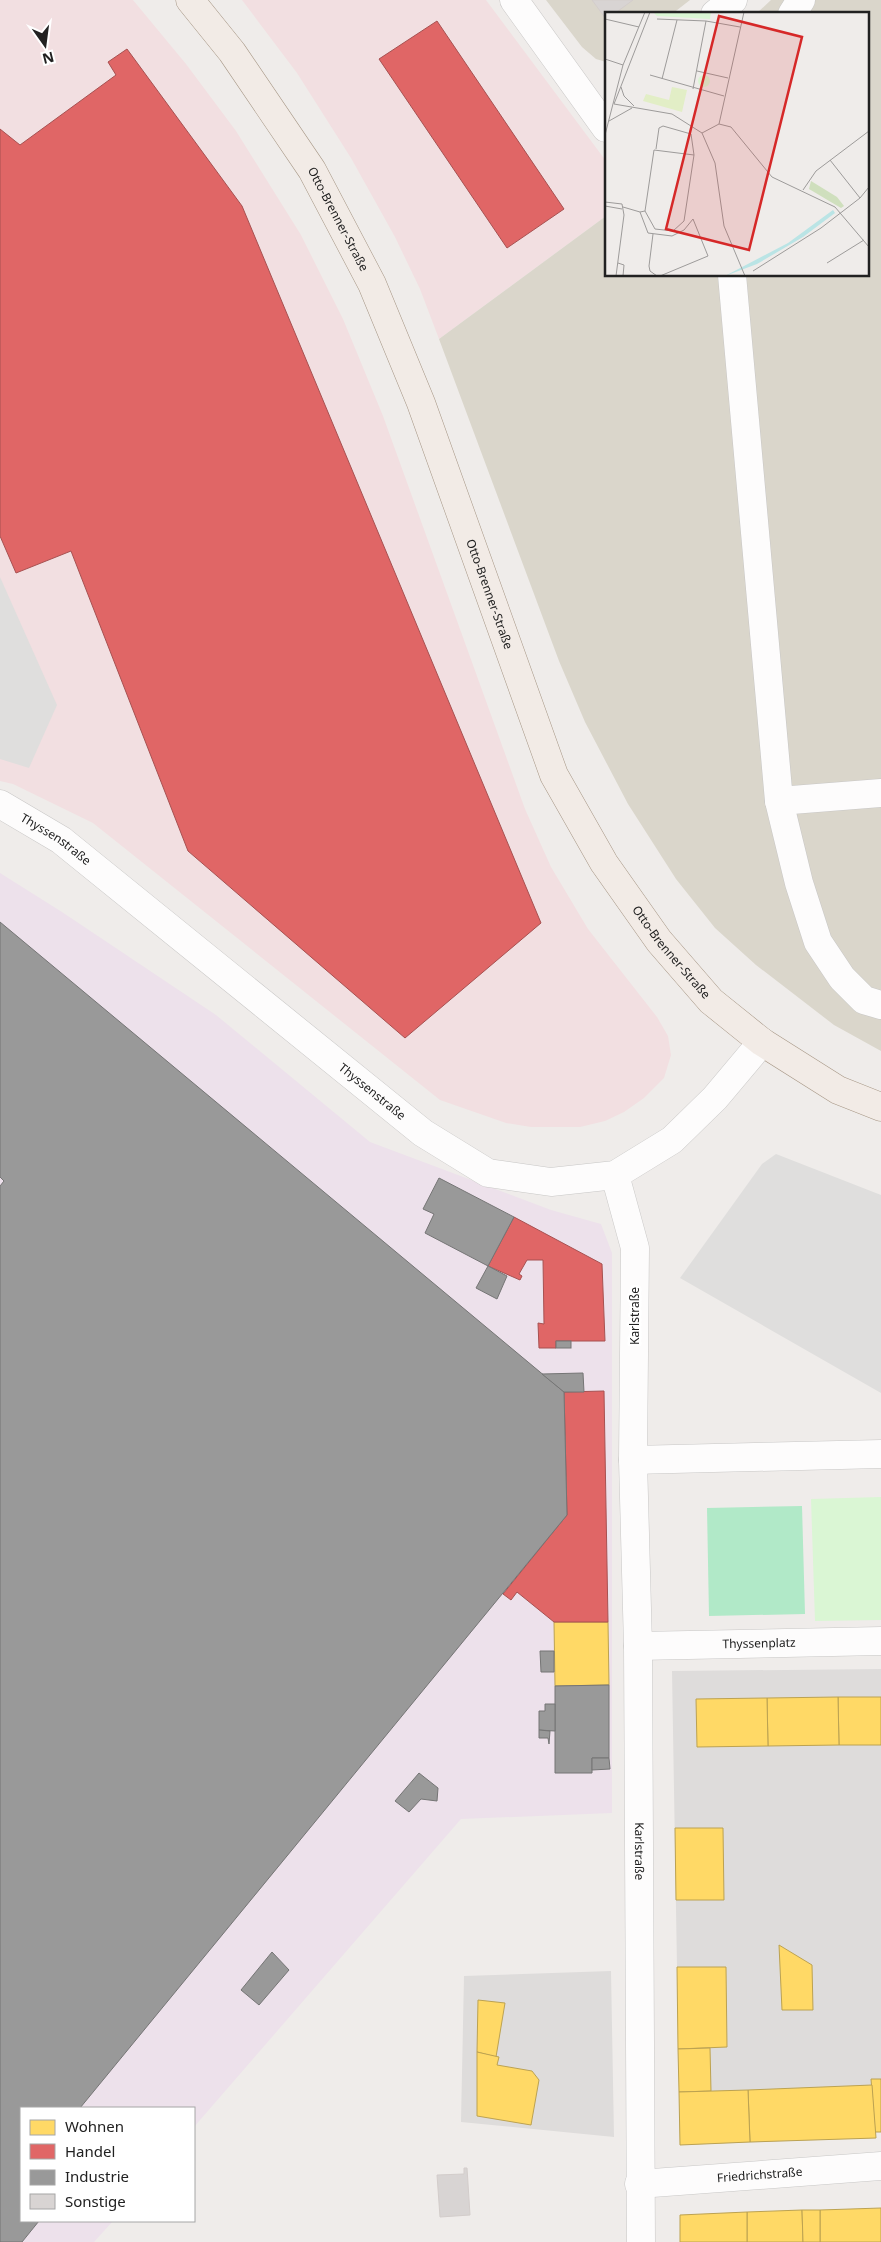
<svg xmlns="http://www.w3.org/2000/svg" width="881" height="2242" viewBox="0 0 881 2242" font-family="'Noto Sans',sans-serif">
  <rect width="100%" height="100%" fill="#efecea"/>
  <!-- residential -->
  <g fill="#dedcdb">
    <polygon points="881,1669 881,2132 875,2132 876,2138 680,2145 672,1671"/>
    <polygon points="611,1971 614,2137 461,2122 464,1976"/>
  </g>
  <!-- commercial -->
  <g fill="#f2dfe1">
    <polygon points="0,0 133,0 186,64 236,131 301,235 343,319 383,416 525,809 551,867 588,929 657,1017 668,1036 671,1055 664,1078 644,1098 624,1112 605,1121 580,1127 531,1127 506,1123 440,1100 93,823 13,784 0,781"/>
    <polygon points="242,0 486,0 606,161 606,216 439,339 420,289 395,237 351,158 297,73"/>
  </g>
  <!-- industrial -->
  <polygon fill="#ede1eb" points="0,873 62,912 216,1015 370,1142 551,1210 601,1224 612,1253 612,1813 461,1819 194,2127 194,2108 21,2108 21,2221 113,2221 94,2242 0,2242"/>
  <!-- construction -->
  <g fill="#dad6cb">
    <polygon points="546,0 690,0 672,14 606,14 606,62 596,59 582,47"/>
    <polygon points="771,0 881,0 881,1051 834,1025 756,965 715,928 676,879 628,804 585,722 559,661 439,339 606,216 606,275 867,275 867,14 756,14"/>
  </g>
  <!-- park -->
  <polygon fill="#daf6d4" points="881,1497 881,1620 815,1621 811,1499"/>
  <!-- pitch -->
  <polygon fill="#b1e9c8" points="802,1506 805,1614 709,1616 707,1508"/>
  <!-- parking -->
  <g fill="#dfdedd">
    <polygon points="0,577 57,705 29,768 0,759"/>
    <polygon points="776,1154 881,1195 881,1393 680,1278 762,1164"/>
  </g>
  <!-- homes -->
  <g fill="#ffd966" stroke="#bca251">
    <polygon points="554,1622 608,1622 609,1685 555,1686"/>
    <polygon points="838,1697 881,1697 881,1745 839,1745"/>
    <polygon points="838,1697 839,1745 768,1746 767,1698"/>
    <polygon points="767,1698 768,1746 697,1747 696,1699"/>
    <polygon points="675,1828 723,1828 724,1900 676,1900"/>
    <polygon points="779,1945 812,1965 813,2010 782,2010"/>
    <polygon points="677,1967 726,1967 727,2047 678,2049"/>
    <polygon points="478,2000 505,2003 496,2057 477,2052"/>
    <polygon points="710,2048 711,2091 679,2092 678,2049"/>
    <polygon points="477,2052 499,2057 497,2065 532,2071 539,2080 531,2125 477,2116"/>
    <polygon points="871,2079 881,2079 881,2132 875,2132"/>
    <polygon points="872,2085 876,2138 750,2142 748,2090"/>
    <polygon points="748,2090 750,2142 680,2145 679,2092"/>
    <polygon points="881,2208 881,2242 820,2242 820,2210"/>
    <polygon points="802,2210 803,2242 747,2242 747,2212"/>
    <polygon points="802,2210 820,2210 820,2242 803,2242"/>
    <polygon points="747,2212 747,2242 680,2242 680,2215"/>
  </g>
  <!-- shops -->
  <g fill="#e06666" stroke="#a75151">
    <polygon points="437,21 564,209 507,248 379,59"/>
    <polygon points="127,49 242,206 541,923 405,1038 188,851 71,551 16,573 0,536 0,129 20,145 116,75 108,62"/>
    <polygon points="514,1217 602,1264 605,1341 556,1341 556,1348 539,1348 538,1323 544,1324 543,1260 527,1260 519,1274 522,1276 520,1280 488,1266"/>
    <polygon points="604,1391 608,1622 554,1622 517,1592 511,1600 503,1594 567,1515 564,1392"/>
  </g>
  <!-- industry -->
  <g fill="#999" stroke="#757575">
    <polygon points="0,922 564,1392 567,1515 80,2108 21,2108 21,2221 39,2221 22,2242 0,2242 0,1186 4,1181 0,1177"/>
    <polygon points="439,1178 514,1217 488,1266 425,1233 434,1214 423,1209"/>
    <polygon points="488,1266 507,1276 497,1299 476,1288"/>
    <rect x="556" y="1341" width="15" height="7"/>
    <polygon points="583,1373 584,1392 564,1392 542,1374"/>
    <polygon points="540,1651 554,1651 554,1672 541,1672"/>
    <polygon points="609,1685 609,1758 592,1758 592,1773 555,1773 555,1686"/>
    <polygon points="545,1704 555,1704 555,1731 539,1730 539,1711 545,1711"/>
    <polygon points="539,1730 550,1731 549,1744 548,1738 539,1738"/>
    <polygon points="592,1758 609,1758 610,1769 592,1770"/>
    <polygon points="419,1773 438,1788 437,1801 421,1799 409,1812 395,1801"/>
    <polygon points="272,1952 289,1970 259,2005 241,1990"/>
  </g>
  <!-- building -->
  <g fill="#d8d4d3" stroke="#d3cdcb">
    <polygon points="592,0 633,0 614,14 606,14 606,19"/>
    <polygon points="464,2168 467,2168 470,2215 440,2217 437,2175 464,2174"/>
  </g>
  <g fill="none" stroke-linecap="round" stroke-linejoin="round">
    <defs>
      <g id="minor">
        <polyline points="514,0 606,128"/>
        <polyline points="715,14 733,0"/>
        <polyline points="792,14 801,0"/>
        <polyline points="732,275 779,801 881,793"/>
        <polyline points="779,801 799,883 818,942 842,978 864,1000 881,1005"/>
        <path id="s1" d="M0,804L61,840L423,1133L488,1173L551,1182L615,1175L672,1140L715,1098L762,1042"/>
        <path id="s2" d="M615,1175L635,1248L633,1460L638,1646L641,2242"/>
        <polyline points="633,1460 881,1454"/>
        <path id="s3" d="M638,1646L881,1641"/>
        <path id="s4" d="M639,2184L881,2166"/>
      </g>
      <g id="major">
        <path id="s5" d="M190,0L232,52L312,170L372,284L421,403L554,775L604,863L659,941L711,1001L762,1042L838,1090L881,1107"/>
      </g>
    </defs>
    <!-- minor casing -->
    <use href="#minor" stroke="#c8c7c6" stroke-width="29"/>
    <!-- major casing -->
    <use href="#major" stroke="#a69685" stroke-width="29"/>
    <!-- minor -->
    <use href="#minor" stroke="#fdfcfc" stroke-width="28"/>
    <!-- major -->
    <use href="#major" stroke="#f2ebe6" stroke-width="28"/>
  </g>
  <g text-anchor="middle" stroke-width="5" stroke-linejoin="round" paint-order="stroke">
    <!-- street labels -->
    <g font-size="12" fill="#212121" stroke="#fff">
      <text dy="4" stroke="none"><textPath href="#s5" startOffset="265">Otto-Brenner-Straße</textPath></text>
      <text dy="4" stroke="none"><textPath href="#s5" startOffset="670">Otto-Brenner-Straße</textPath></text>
      <text dy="4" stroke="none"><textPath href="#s1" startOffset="66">Thyssenstraße</textPath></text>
      <text dy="4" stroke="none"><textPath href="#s5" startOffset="1075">Otto-Brenner-Straße</textPath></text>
      <text dy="4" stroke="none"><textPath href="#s1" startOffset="471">Thyssenstraße</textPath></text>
      <text transform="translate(635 1316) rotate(-90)" y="4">Karlstraße</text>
      <text dy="4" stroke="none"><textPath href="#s3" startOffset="121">Thyssenplatz</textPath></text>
      <text dy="4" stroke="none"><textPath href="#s2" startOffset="679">Karlstraße</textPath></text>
      <text dy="4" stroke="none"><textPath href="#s4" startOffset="121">Friedrichstraße</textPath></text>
    </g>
  </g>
  <!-- overview -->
  <g transform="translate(605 12)">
    <rect width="264" height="264" fill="#efecea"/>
    <path d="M67,75L82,78L77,100L38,89L41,82L64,88Z" fill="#e2eec6"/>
    <path d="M206,169L232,185L239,194L236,196L204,177Z" fill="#cfdfbd"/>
    <path d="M106,0L105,7L52,4L49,1ZM93 69a6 6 0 1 1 12 0a6 6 0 1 1-12 0Z" fill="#daf6d4"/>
    <path d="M228,198L230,201L198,225L152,252L120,264L183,231Z" fill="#bae4e5"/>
    <path fill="none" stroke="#9d9b9a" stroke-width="1" d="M0,7L34,15M52,7L101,9L135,15M0,47L18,53M92,59L123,66M45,63L119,84M57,67L72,8M16,75L19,84L29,94M88,77L101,9M9,92L67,102L97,121L110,151L119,214L140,264M9,92L45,0M4,109L27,96M114,112L139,0M97,121L114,112L126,115L167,165L230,195L264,235M0,123L18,53L40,0M51,137L54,116L58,114L86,122L89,143M225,148L255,186M198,178L211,159L264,119M0,190L17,192L19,203L11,264M0,194L17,197M18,195L35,200L43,221L67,224L79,218L88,207L103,244L55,264M35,200L40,199L49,138L89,143L79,209L68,219L50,217L40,199M48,222L44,254L45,259L52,264M13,251L19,253L18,264M222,251L259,228M148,259L216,216L255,186L264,175"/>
    <path fill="#d62828" fill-opacity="0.15" stroke="#d62828" stroke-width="2.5" d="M114,4L197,25L144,238L61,217Z"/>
    <rect width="264" height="264" fill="none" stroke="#212121" stroke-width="2.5"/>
  </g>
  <!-- legend -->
  <rect x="20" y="2107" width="175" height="115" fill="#ffffff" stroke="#a6a6a6"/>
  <rect x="30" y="2120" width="25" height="15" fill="#ffd966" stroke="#a6a6a6"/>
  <text x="65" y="2132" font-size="15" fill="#212121">Wohnen</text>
  <rect x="30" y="2144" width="25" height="15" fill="#e06666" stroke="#a6a6a6"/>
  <text x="65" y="2157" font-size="15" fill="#212121">Handel</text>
  <rect x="30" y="2170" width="25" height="15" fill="#999999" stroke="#a6a6a6"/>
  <text x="65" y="2182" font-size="15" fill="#212121">Industrie</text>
  <rect x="30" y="2194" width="25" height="15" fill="#d8d4d3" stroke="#a6a6a6"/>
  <text x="65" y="2207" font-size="15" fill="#212121">Sonstige</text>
  <!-- north arrow -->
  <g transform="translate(45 45) rotate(166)" stroke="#ffffff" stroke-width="4" paint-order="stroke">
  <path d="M0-4L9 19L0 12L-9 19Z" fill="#212121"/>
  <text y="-8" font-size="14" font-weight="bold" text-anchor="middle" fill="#212121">N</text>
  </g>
</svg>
